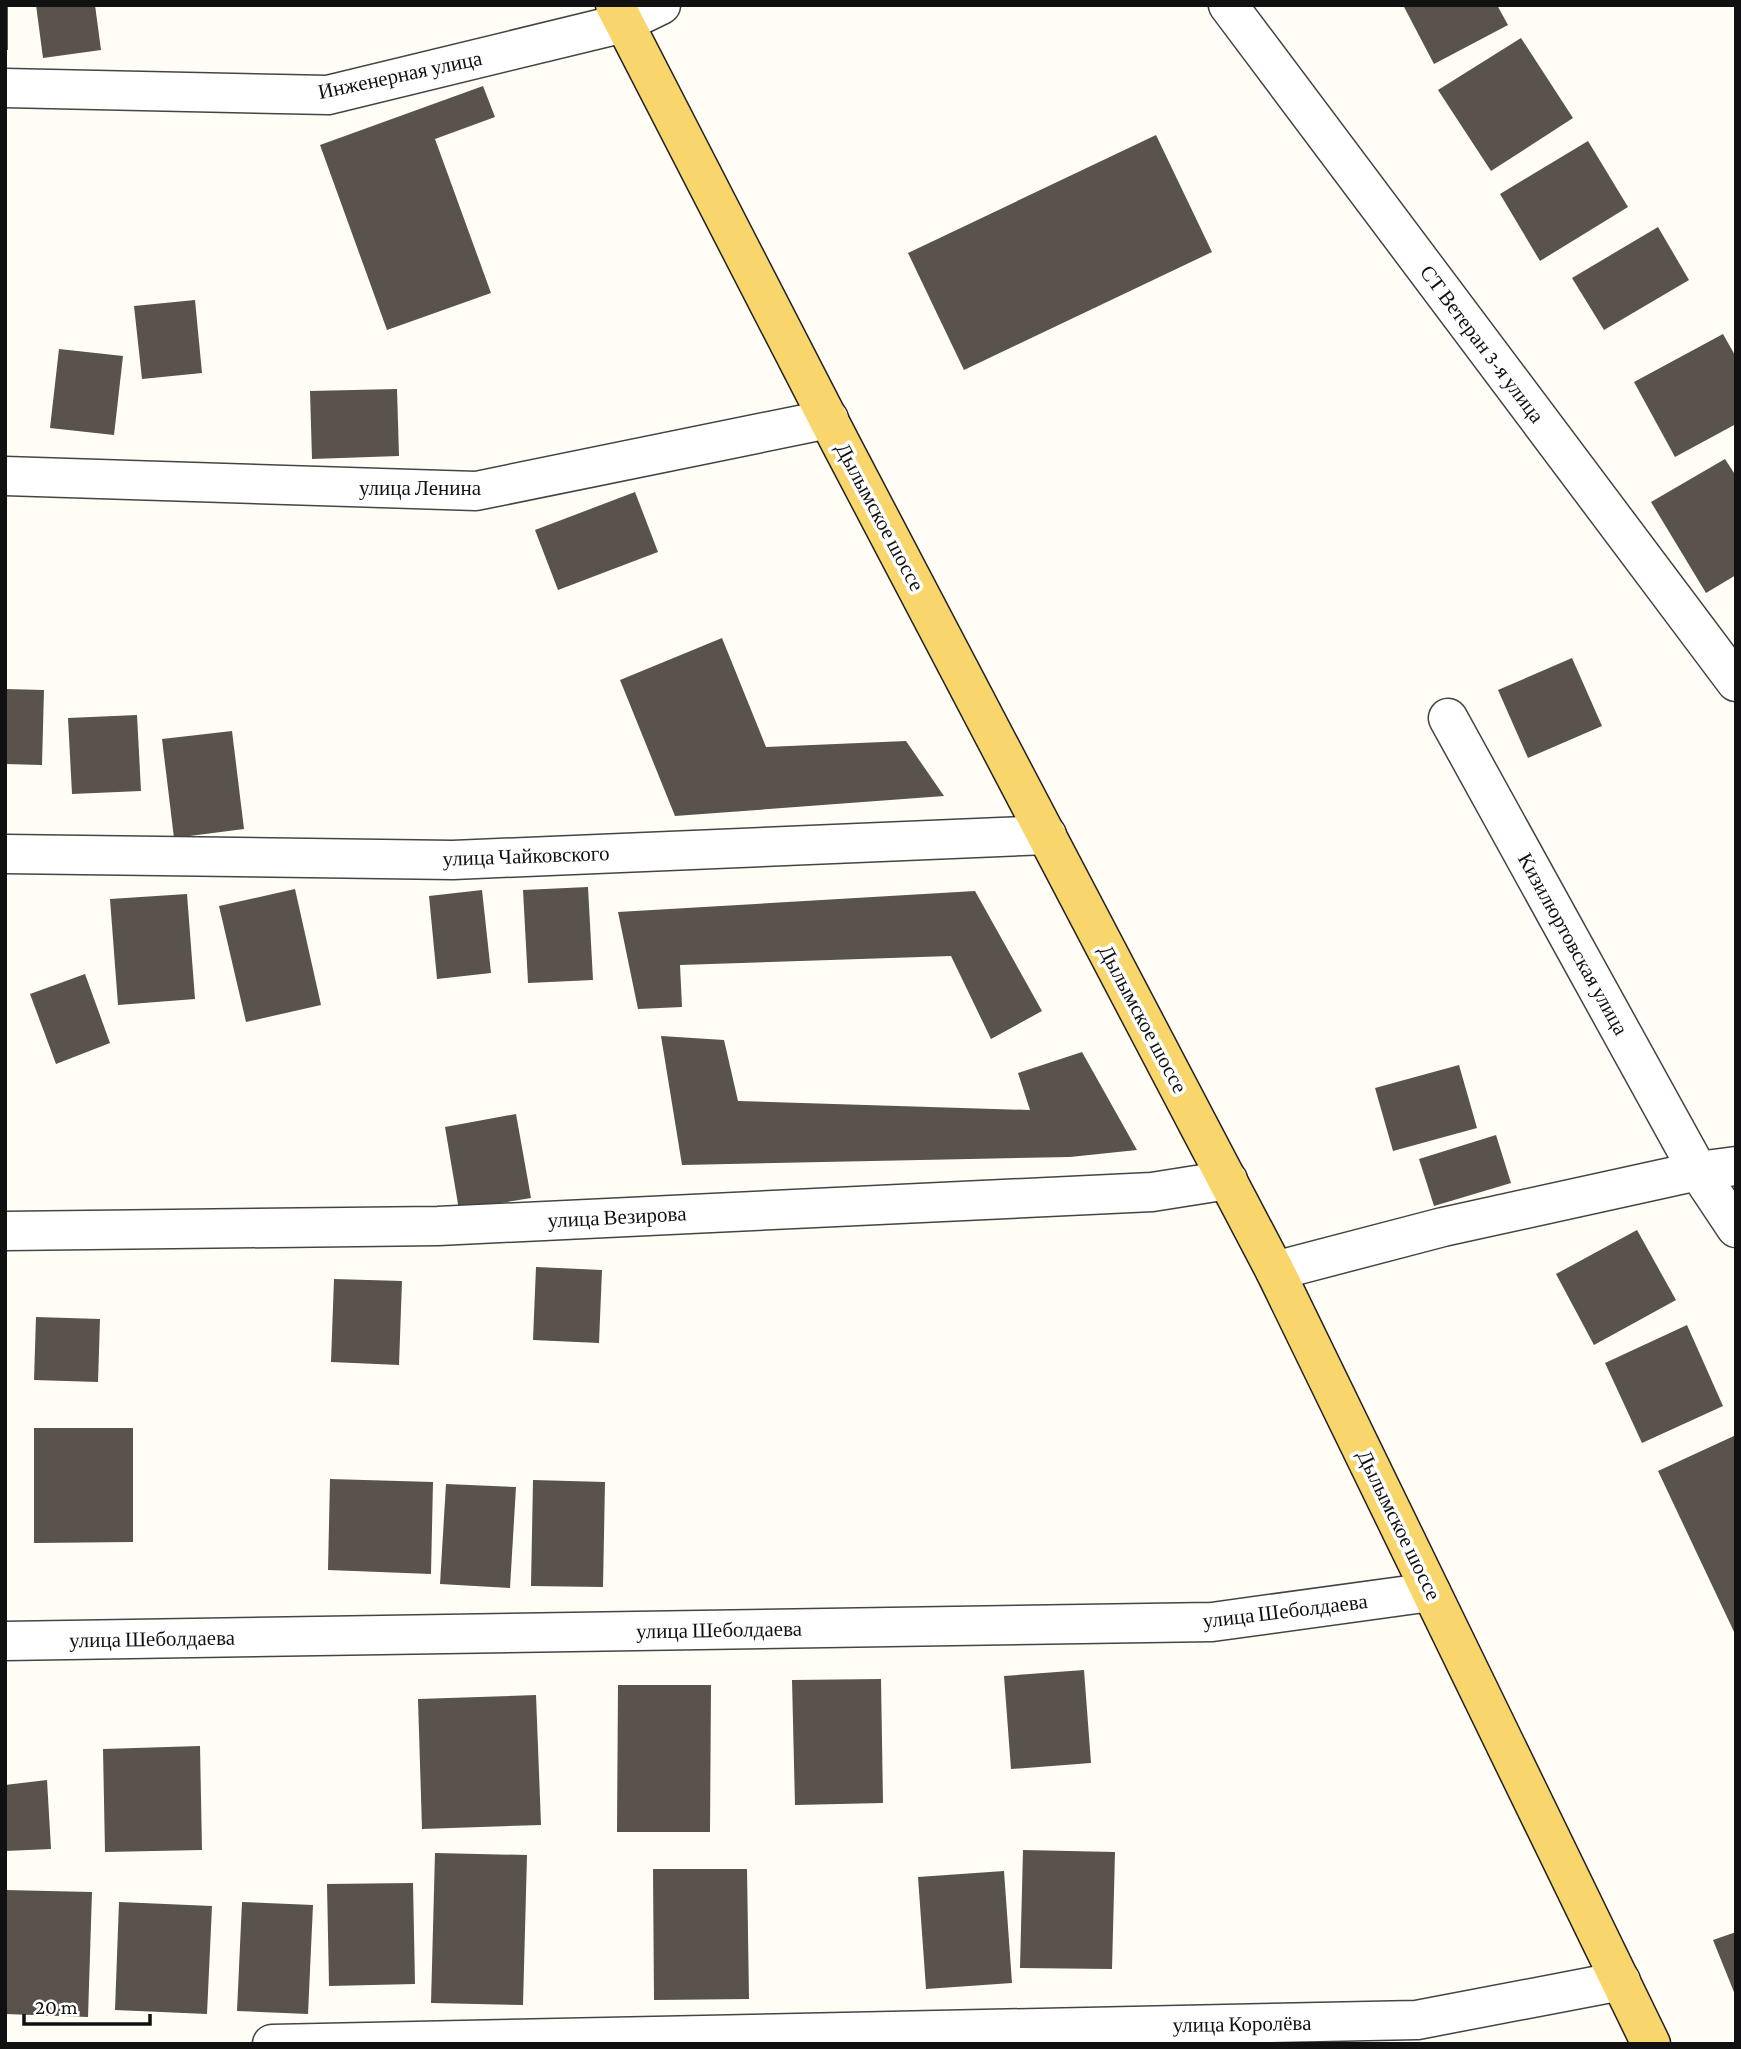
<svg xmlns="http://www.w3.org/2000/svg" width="1741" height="2049" viewBox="0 0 1741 2049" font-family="'Crimson Pro',serif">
  <rect width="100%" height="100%" fill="#fffdf5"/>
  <!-- building -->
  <g fill="#5a524d">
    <rect x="5" y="5" width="3" height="45"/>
    <polygon points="36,5 95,5 101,50 43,58"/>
    <polygon points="1403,5 1497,5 1508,25 1434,64"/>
    <polygon points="1521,38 1573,118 1491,171 1438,90"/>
    <polygon points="483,86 495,117 435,139 491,293 387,330 320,145"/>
    <polygon points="1156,135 1212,252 964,370 908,253"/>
    <polygon points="1588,141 1628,207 1540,261 1500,194"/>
    <polygon points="1658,227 1689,280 1604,330 1572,278"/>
    <polygon points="195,300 202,373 142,379 134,306"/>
    <polygon points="1723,334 1736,357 1736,424 1675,457 1634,382"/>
    <polygon points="59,349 123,356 114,435 50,428"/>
    <polygon points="397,389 399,456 312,459 310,391"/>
    <polygon points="1725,459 1736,476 1736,575 1706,593 1651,502"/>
    <polygon points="635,492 658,552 558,590 535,530"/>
    <polygon points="722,638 766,747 906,741 944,796 675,816 620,680"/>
    <polygon points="1572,658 1602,726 1528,758 1498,690"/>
    <polygon points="5,689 44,690 42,765 5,764"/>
    <polygon points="137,715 141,791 72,794 68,718"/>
    <polygon points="232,731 244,829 174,838 162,739"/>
    <polygon points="588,887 593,980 528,983 523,890"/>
    <polygon points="295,889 321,1005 246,1022 219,906"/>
    <polygon points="482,890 491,973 437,979 429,896"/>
    <polygon points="975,891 1042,1011 991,1039 951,956 680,965 682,1007 638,1009 618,912"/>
    <polygon points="187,894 195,999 118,1005 110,899"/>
    <polygon points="85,974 110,1043 56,1064 30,994"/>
    <polygon points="661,1036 724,1040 738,1101 1030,1110 1018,1073 1082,1052 1137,1150 1070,1157 682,1165"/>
    <polygon points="1459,1065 1477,1128 1393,1151 1375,1088"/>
    <polygon points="516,1114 531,1198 459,1210 445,1127"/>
    <polygon points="1496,1135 1511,1183 1434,1206 1419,1159"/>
    <polygon points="1637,1230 1676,1300 1594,1345 1556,1274"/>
    <polygon points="536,1267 602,1270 599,1343 533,1340"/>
    <polygon points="334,1279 402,1281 399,1365 331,1362"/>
    <polygon points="36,1317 100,1319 98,1382 34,1380"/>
    <polygon points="1687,1325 1723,1406 1642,1443 1605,1363"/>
    <polygon points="34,1428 133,1428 133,1542 34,1543"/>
    <polygon points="1736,1435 1736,1636 1658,1471"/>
    <polygon points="330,1479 433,1482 431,1574 328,1570"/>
    <polygon points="533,1480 605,1482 603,1587 531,1586"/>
    <polygon points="446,1484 516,1487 510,1588 440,1584"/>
    <polygon points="1084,1670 1091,1763 1011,1769 1004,1676"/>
    <polygon points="881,1679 883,1803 795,1805 792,1680"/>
    <polygon points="618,1685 711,1685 710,1832 617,1832"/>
    <polygon points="536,1695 541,1825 422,1829 418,1699"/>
    <polygon points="200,1746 202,1850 105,1852 103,1749"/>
    <polygon points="47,1780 51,1849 5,1851 5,1785"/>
    <polygon points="1023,1850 1115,1852 1112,1969 1020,1968"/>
    <polygon points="435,1853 527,1855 523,2005 431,2003"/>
    <polygon points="653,1869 747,1869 749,1999 654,2000"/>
    <polygon points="1004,1871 1012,1983 926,1989 918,1877"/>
    <polygon points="413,1883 415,1984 329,1986 327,1884"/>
    <polygon points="5,1890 92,1892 88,2017 5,2014"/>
    <polygon points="119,1902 212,1906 207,2014 115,2010"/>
    <polygon points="242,1902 313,1905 308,2014 237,2011"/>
    <polygon points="1736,1932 1736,1997 1713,1940"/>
  </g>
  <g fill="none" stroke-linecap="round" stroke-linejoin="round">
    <defs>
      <g id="minor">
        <polyline points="1228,5 1736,682"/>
        <polyline points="5,88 328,95 624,23 661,5"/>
        <polyline points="5,476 476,491 829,419"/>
        <polyline points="1448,718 1698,1171 1736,1228"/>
        <polyline points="5,854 453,860 1047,835"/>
        <polyline points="5,1231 438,1226 1152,1192 1228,1180"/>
        <polyline points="1275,1271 1443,1227 1698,1171 1736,1166"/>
        <polyline points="5,1641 1212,1622 1431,1592"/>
        <polyline points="272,2044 1417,2020 1621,1981"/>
      </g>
      <polyline id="major" points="615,5 841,444 1275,1271 1651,2044"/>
    </defs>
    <!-- minor casing -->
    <use href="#minor" stroke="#444" stroke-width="41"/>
    <!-- major casing -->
    <use href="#major" stroke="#222" stroke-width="41"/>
    <!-- minor -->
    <use href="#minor" stroke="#fff" stroke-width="38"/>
    <!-- major -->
    <use href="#major" stroke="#f9d66b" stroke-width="38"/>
  </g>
  <g text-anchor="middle" stroke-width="7" stroke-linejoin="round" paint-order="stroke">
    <!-- street labels -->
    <g font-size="21" fill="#111" stroke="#fff">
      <text transform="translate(400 75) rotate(-12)" y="7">Инженерная улица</text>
      <text transform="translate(1482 344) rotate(53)" y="7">СТ Ветеран 3-я улица</text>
      <text x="420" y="495">улица Ленина</text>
      <text transform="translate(880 517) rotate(62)" y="7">Дылымское шоссе</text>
      <text transform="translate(526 856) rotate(-2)" y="7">улица Чайковского</text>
      <text transform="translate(1573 944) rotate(61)" y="7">Кизилюртовская улица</text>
      <text transform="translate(1143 1019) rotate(62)" y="7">Дылымское шоссе</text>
      <text transform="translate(617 1217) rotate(-3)" y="7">улица Везирова</text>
      <text transform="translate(1399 1525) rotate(64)" y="7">Дылымское шоссе</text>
      <text transform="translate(1285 1611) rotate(-7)" y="7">улица Шеболдаева</text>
      <text transform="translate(719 1630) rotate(-1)" y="7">улица Шеболдаева</text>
      <text transform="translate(152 1639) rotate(-1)" y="7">улица Шеболдаева</text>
      <text transform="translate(1242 2024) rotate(-1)" y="7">улица Королёва</text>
    </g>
  </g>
  <!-- border -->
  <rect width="1741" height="2049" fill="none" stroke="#111111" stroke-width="14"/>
  <!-- scale -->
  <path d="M24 2014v10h126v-10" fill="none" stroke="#111111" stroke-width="3.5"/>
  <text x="35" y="2014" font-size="21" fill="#111111" stroke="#ffffff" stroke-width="5" paint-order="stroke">20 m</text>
</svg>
